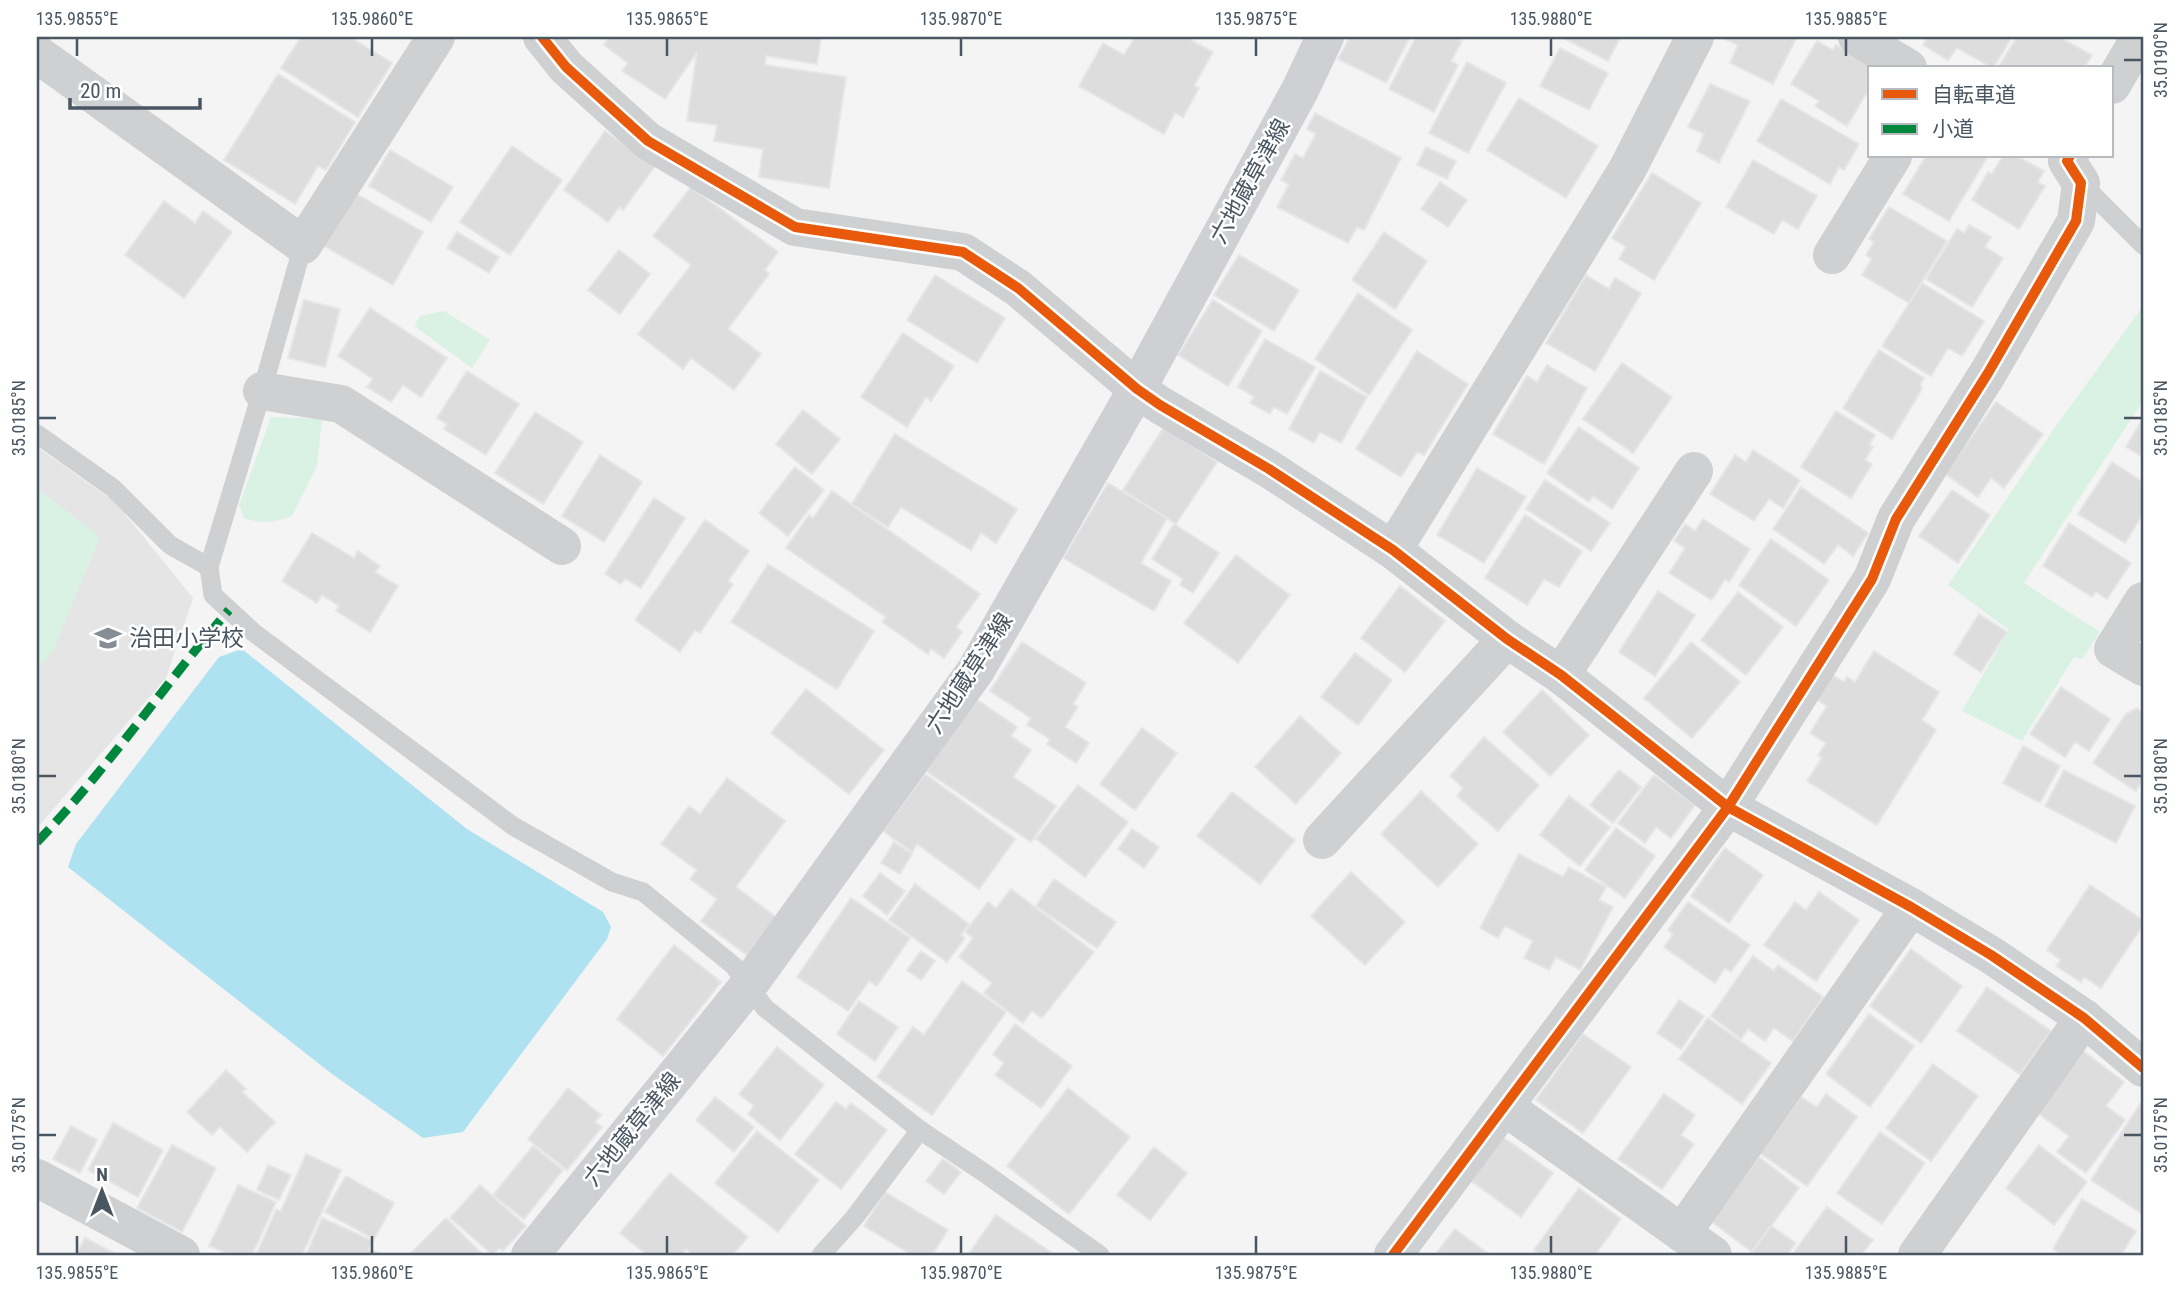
<svg xmlns="http://www.w3.org/2000/svg" width="2180" height="1292" viewBox="0 0 2180 1292" font-family="'Roboto Condensed','Noto Sans JP',sans-serif">
  <rect width="100%" height="100%" fill="#f4f4f4"/>
  <!-- education -->
  <polygon fill="#e6e5e6" points="37,447 115,502 193,598 166,678 37,828"/>
  <!-- green -->
  <g fill="#d9f2e3">
    <polygon points="2143,306 2143,401 2024,583 2100,632 2082,659 2074,657 2022,741 1962,711 2009,630 1948,585 2056,426"/>
    <polygon points="444,311 490,340 472,368 414,326 420,316"/>
    <path d="M271,417L322,419L317,466L292,516C274,523 262,524 244,518L239,505Z"/>
    <polygon points="37,488 100,537 54,649 37,671"/>
  </g>
  <!-- water -->
  <polygon fill="#aee2f0" points="242,649 467,829 603,912 611,927 607,939 463,1132 423,1138 332,1074 68,867 76,844 219,657"/>
  <!-- building -->
  <g fill="#ddddde" stroke="#e5e6e7" stroke-width="2">
    <polygon points="301,37 350,37 392,63 358,117 281,68"/>
    <polygon points="609,37 821,37 817,64 766,56 765,65 846,77 829,188 759,177 763,149 714,141 717,125 687,121 697,52 665,99 622,71 628,63 604,45"/>
    <polygon points="1135,37 1192,37 1191,40 1213,52 1194,86 1199,88 1183,117 1175,113 1164,134 1079,86 1103,43 1124,55"/>
    <polygon points="1350,37 1410,37 1386,83 1338,59"/>
    <polygon points="1416,37 1453,37 1462,41 1451,61 1458,65 1434,112 1389,89"/>
    <polygon points="1566,37 1613,37 1619,40 1608,61 1565,39"/>
    <polygon points="1797,37 1773,84 1730,63 1738,45 1723,38"/>
    <polygon points="1928,37 2012,37 1993,68 1957,48 1948,60 1923,45"/>
    <polygon points="2017,37 2059,37 2092,55 2084,68 1998,68"/>
    <polygon points="1817,41 1833,50 1836,45 1875,68 1870,68 1870,87 1847,126 1815,106 1819,101 1791,84"/>
    <polygon points="1560,48 1608,73 1589,110 1540,86"/>
    <polygon points="1467,62 1506,83 1468,153 1429,133"/>
    <polygon points="278,74 355,122 326,170 318,166 295,204 224,160"/>
    <polygon points="1710,84 1750,101 1719,163 1697,151 1704,134 1688,127"/>
    <polygon points="1519,98 1598,146 1566,198 1487,150"/>
    <polygon points="1781,99 1859,144 1844,170 1839,167 1830,184 1757,141"/>
    <polygon points="1315,113 1401,158 1364,230 1357,227 1348,243 1277,207 1289,184 1281,180 1295,154 1303,158 1316,134 1307,129"/>
    <polygon points="605,131 655,166 623,210 619,207 608,222 564,190"/>
    <polygon points="512,146 562,180 510,255 460,222"/>
    <polygon points="1426,147 1456,161 1447,179 1417,165"/>
    <polygon points="390,150 453,187 431,222 369,186"/>
    <polygon points="1926,156 1988,156 1949,221 1903,194"/>
    <polygon points="2003,156 2017,156 2044,171 2038,182 2045,186 2019,229 1972,200 1988,172 1992,174"/>
    <polygon points="1753,160 1817,196 1798,229 1782,220 1774,234 1726,207"/>
    <polygon points="1652,173 1701,203 1654,280 1619,259 1626,247 1612,238"/>
    <polygon points="1440,182 1467,200 1448,227 1421,209"/>
    <polygon points="691,187 778,252 765,270 769,274 728,329 761,354 734,390 691,358 683,369 638,334 691,265 653,236"/>
    <polygon points="353,192 423,232 393,285 322,245"/>
    <polygon points="164,201 195,223 203,211 232,232 184,298 125,255"/>
    <polygon points="1889,207 1947,241 1909,303 1862,275 1872,259 1866,255 1874,242 1869,239"/>
    <polygon points="1969,225 1991,237 1985,247 2003,258 1972,307 1926,279 1957,229 1964,233"/>
    <polygon points="457,232 499,257 489,273 447,248"/>
    <polygon points="1384,232 1427,261 1395,309 1352,280"/>
    <polygon points="619,250 650,274 620,314 588,290"/>
    <polygon points="1239,255 1299,290 1274,331 1214,295"/>
    <polygon points="935,275 1005,318 977,363 907,320"/>
    <polygon points="1586,275 1609,289 1615,278 1641,293 1595,371 1546,343"/>
    <polygon points="1922,283 1984,321 1962,356 1948,348 1931,376 1882,346"/>
    <polygon points="1358,293 1412,330 1369,395 1315,359"/>
    <polygon points="304,300 340,309 325,367 288,358"/>
    <polygon points="1213,300 1262,331 1228,386 1178,355"/>
    <polygon points="370,308 447,358 421,397 403,385 391,402 367,387 373,379 338,356"/>
    <polygon points="903,333 954,366 931,401 926,397 907,427 861,397"/>
    <polygon points="1265,339 1315,367 1287,414 1274,407 1270,414 1250,403 1254,397 1238,387"/>
    <polygon points="1879,350 1924,378 1920,384 1922,389 1892,439 1843,408"/>
    <polygon points="1417,351 1468,384 1424,455 1417,452 1401,477 1356,449"/>
    <polygon points="1622,363 1672,397 1633,453 1583,419"/>
    <polygon points="1547,365 1587,388 1544,464 1493,434 1527,376 1537,382"/>
    <polygon points="467,371 519,404 486,455 444,429 447,424 437,418"/>
    <polygon points="1320,371 1367,397 1341,443 1320,432 1314,443 1289,429"/>
    <polygon points="1996,402 2043,434 2004,488 1991,478 1978,497 1945,474"/>
    <polygon points="803,410 840,439 812,474 776,444"/>
    <polygon points="1836,411 1875,435 1869,445 1873,447 1865,460 1872,464 1851,498 1801,467"/>
    <polygon points="535,412 583,442 543,504 495,473"/>
    <polygon points="2143,418 2143,457 2126,447"/>
    <polygon points="1164,427 1217,462 1176,524 1123,490"/>
    <polygon points="1579,427 1639,468 1612,509 1593,496 1589,502 1547,473"/>
    <polygon points="895,434 1017,509 996,543 981,533 971,550 901,507 888,527 852,504"/>
    <polygon points="1753,450 1800,480 1783,508 1769,499 1754,521 1710,494 1735,455 1746,462"/>
    <polygon points="600,455 642,482 604,542 562,516"/>
    <polygon points="2112,462 2143,482 2143,514 2125,543 2078,514"/>
    <polygon points="795,467 824,490 788,536 759,513"/>
    <polygon points="1477,468 1526,497 1484,563 1437,535"/>
    <polygon points="1545,480 1610,523 1591,551 1526,509"/>
    <polygon points="1108,483 1167,518 1141,563 1171,581 1154,611 1063,558"/>
    <polygon points="1801,487 1868,533 1853,556 1838,545 1824,564 1773,529"/>
    <polygon points="1952,490 1990,515 1958,563 1919,536"/>
    <polygon points="832,491 980,594 956,627 962,632 944,658 931,649 928,654 882,622 886,617 786,548 809,515 813,518"/>
    <polygon points="654,498 685,518 641,588 625,579 621,584 605,574"/>
    <polygon points="1525,515 1582,551 1559,587 1544,579 1527,605 1485,578"/>
    <polygon points="1703,519 1750,549 1729,582 1725,579 1712,600 1669,573 1685,548 1674,541 1685,524 1695,531"/>
    <polygon points="705,520 749,551 728,581 733,584 700,633 695,630 680,652 635,620"/>
    <polygon points="2069,523 2131,563 2107,599 2096,592 2092,597 2043,566"/>
    <polygon points="1174,524 1219,553 1193,593 1180,585 1183,579 1152,559"/>
    <polygon points="312,533 354,558 358,551 380,566 375,572 398,586 370,632 336,611 339,606 322,595 317,603 282,581"/>
    <polygon points="1771,539 1829,580 1796,626 1739,585"/>
    <polygon points="1236,555 1290,595 1238,663 1184,623"/>
    <polygon points="768,564 874,631 837,689 731,622"/>
    <polygon points="1400,586 1445,621 1405,672 1361,638"/>
    <polygon points="1658,591 1695,615 1655,676 1619,652"/>
    <polygon points="1738,592 1783,627 1746,675 1701,640"/>
    <polygon points="1979,614 2007,632 1981,672 1954,654"/>
    <polygon points="1022,642 1086,683 1073,704 1078,707 1065,727 1089,743 1076,763 1047,744 1050,739 1027,725 1031,718 990,691"/>
    <polygon points="1691,642 1740,682 1692,738 1644,698"/>
    <polygon points="1874,651 1939,692 1922,720 1936,730 1877,825 1807,781 1822,758 1818,755 1826,743 1810,733 1827,706 1813,697 1829,673 1844,682 1847,677 1855,682"/>
    <polygon points="1355,653 1392,680 1358,725 1321,697"/>
    <polygon points="2061,687 2110,719 2089,751 2075,742 2065,757 2030,734"/>
    <polygon points="806,689 884,750 849,794 771,733"/>
    <polygon points="1542,690 1589,735 1550,776 1503,732"/>
    <polygon points="976,699 1017,727 1011,736 1031,750 1013,777 1056,806 1031,842 926,771"/>
    <polygon points="2137,708 2143,712 2143,779 2136,791 2093,763 2126,714"/>
    <polygon points="1300,716 1341,753 1296,804 1255,767"/>
    <polygon points="1142,728 1177,753 1135,810 1100,784"/>
    <polygon points="1484,737 1539,785 1498,831 1457,796 1463,788 1450,776"/>
    <polygon points="2023,746 2060,766 2040,803 2003,783"/>
    <polygon points="1619,770 1641,787 1613,823 1590,805"/>
    <polygon points="2064,770 2135,806 2116,843 2045,806"/>
    <polygon points="925,774 1015,839 979,889 917,844 912,852 883,831"/>
    <polygon points="1654,775 1695,805 1671,838 1656,827 1645,843 1618,823"/>
    <polygon points="727,778 785,821 736,887 776,917 747,955 701,921 717,899 690,879 697,870 661,844 689,806 700,814"/>
    <polygon points="1078,785 1128,822 1085,877 1036,839"/>
    <polygon points="1421,791 1478,844 1438,887 1381,834"/>
    <polygon points="1232,792 1295,840 1260,884 1197,836"/>
    <polygon points="1569,796 1610,827 1580,866 1540,835"/>
    <polygon points="1616,828 1655,856 1625,898 1585,870"/>
    <polygon points="1132,829 1159,847 1144,868 1118,849"/>
    <polygon points="894,842 912,854 900,874 881,863"/>
    <polygon points="1725,848 1763,875 1729,923 1691,896"/>
    <polygon points="1519,854 1563,877 1569,867 1606,887 1599,900 1613,907 1580,970 1556,957 1549,970 1524,958 1533,941 1505,926 1498,938 1480,928"/>
    <polygon points="1351,872 1405,922 1365,965 1311,916"/>
    <polygon points="880,873 905,891 887,915 863,896"/>
    <polygon points="1054,879 1116,922 1097,948 1036,906"/>
    <polygon points="915,884 969,924 961,935 965,938 947,962 889,920"/>
    <polygon points="2090,885 2143,920 2143,925 2101,988 2084,977 2081,982 2056,966 2061,960 2047,950"/>
    <polygon points="1011,889 1094,952 1042,1018 1032,1011 1023,1023 984,993 992,983 959,957 973,938 965,932 988,902 996,908"/>
    <polygon points="1819,892 1859,920 1816,981 1764,945 1795,902 1806,910"/>
    <polygon points="851,898 910,938 877,986 869,981 848,1011 797,977"/>
    <polygon points="1688,902 1750,945 1731,972 1725,968 1715,983 1664,947 1673,934 1668,930"/>
    <polygon points="674,945 721,982 663,1056 617,1019"/>
    <polygon points="1911,949 1962,986 1921,1043 1870,1006"/>
    <polygon points="921,951 935,961 921,980 907,970"/>
    <polygon points="1753,956 1774,971 1778,965 1823,997 1793,1041 1774,1028 1765,1041 1748,1029 1741,1039 1711,1016"/>
    <polygon points="962,981 1006,1012 932,1115 877,1077 913,1027 924,1035"/>
    <polygon points="1987,987 2051,1031 2020,1074 1957,1031"/>
    <polygon points="1679,1000 1704,1016 1681,1049 1657,1033"/>
    <polygon points="859,1001 898,1027 875,1061 837,1034"/>
    <polygon points="1869,1014 1914,1046 1870,1107 1826,1074"/>
    <polygon points="1708,1018 1771,1063 1742,1104 1679,1059"/>
    <polygon points="1015,1024 1072,1066 1041,1108 995,1075 1004,1063 993,1054"/>
    <polygon points="1583,1034 1631,1067 1583,1133 1536,1100"/>
    <polygon points="777,1047 824,1085 780,1140 748,1114 754,1106 739,1094"/>
    <polygon points="2082,1050 2124,1082 2106,1106 2125,1120 2086,1173 2057,1152 2069,1136 2036,1112"/>
    <polygon points="1933,1064 1978,1096 1931,1161 1886,1128"/>
    <polygon points="226,1070 246,1089 242,1092 275,1122 247,1152 220,1127 212,1135 187,1112"/>
    <polygon points="568,1088 601,1115 595,1122 602,1127 567,1170 528,1139"/>
    <polygon points="1068,1088 1130,1137 1069,1214 1007,1166"/>
    <polygon points="1664,1094 1695,1115 1681,1135 1694,1144 1662,1189 1618,1159"/>
    <polygon points="1826,1094 1857,1117 1807,1186 1760,1153 1801,1097 1817,1107"/>
    <polygon points="715,1097 754,1127 734,1152 696,1120"/>
    <polygon points="836,1102 846,1109 851,1103 887,1130 841,1189 795,1154"/>
    <polygon points="2140,1104 2143,1106 2143,1210 2141,1213 2091,1180"/>
    <polygon points="113,1123 163,1150 138,1197 88,1170"/>
    <polygon points="71,1126 97,1140 80,1173 53,1159"/>
    <polygon points="757,1131 819,1180 778,1232 715,1183"/>
    <polygon points="1880,1132 1925,1163 1882,1224 1837,1193"/>
    <polygon points="1503,1137 1553,1173 1521,1217 1471,1181"/>
    <polygon points="172,1145 216,1168 182,1232 137,1208"/>
    <polygon points="2039,1145 2087,1182 2054,1225 2006,1188"/>
    <polygon points="533,1146 563,1170 524,1219 493,1195"/>
    <polygon points="1154,1147 1187,1173 1150,1220 1117,1195"/>
    <polygon points="306,1154 341,1170 302,1255 256,1255 276,1210 281,1211"/>
    <polygon points="1759,1157 1799,1188 1752,1252 1711,1221"/>
    <polygon points="943,1159 961,1172 944,1194 926,1181"/>
    <polygon points="268,1165 291,1175 279,1200 257,1190"/>
    <polygon points="670,1173 748,1237 733,1255 694,1255 686,1249 681,1255 647,1255 620,1233"/>
    <polygon points="346,1176 394,1203 374,1239 325,1212"/>
    <polygon points="238,1185 276,1202 252,1255 230,1255 209,1246"/>
    <polygon points="480,1185 526,1226 503,1251 499,1248 493,1255 450,1218"/>
    <polygon points="1579,1188 1621,1219 1595,1255 1541,1255 1534,1250"/>
    <polygon points="885,1192 948,1230 932,1255 912,1255 864,1226"/>
    <polygon points="2082,1199 2136,1231 2121,1255 2064,1255 2053,1249"/>
    <polygon points="1827,1207 1873,1240 1861,1255 1792,1255"/>
    <polygon points="996,1215 1055,1255 968,1255"/>
    <polygon points="322,1218 373,1241 369,1249 383,1255 306,1255"/>
    <polygon points="446,1218 483,1255 409,1255"/>
    <polygon points="1771,1226 1796,1243 1787,1255 1750,1255"/>
    <polygon points="1455,1229 1490,1255 1435,1255"/>
    <polygon points="85,1238 118,1255 76,1255"/>
  </g>
  <g fill="none" stroke-linecap="round" stroke-linejoin="round">
    <!-- lane -->
    <g stroke="#ced0d2" stroke-width="19">
      <polyline points="2081,183 2143,245"/>
      <polyline points="303,245 262,391 209,567 213,595 253,632 513,826 612,882 643,892 734,966 765,1008 920,1130 983,1172 1100,1255"/>
      <polyline points="37,434 113,488 170,545 209,567"/>
      <polyline points="821,1255 854,1218 920,1130"/>
    </g>
    <!-- street -->
    <g stroke="#ced0d2" stroke-width="38">
      <polyline points="542,37 566,67 648,141 795,227 963,252 1018,288 1137,389 1160,405 1269,469 1393,550 1507,639 1561,675 1728,807 1911,907 1991,955 2084,1018 2143,1068"/>
      <polyline points="1857,37 1908,68"/>
      <polyline points="37,54 303,245 436,37"/>
      <polyline points="2112,85 2140,37"/>
      <polyline points="1832,255 1893,156"/>
      <polyline points="262,391 341,404 562,546"/>
      <polyline points="1393,550 1627,170 1695,37"/>
      <polyline points="2143,601 2113,649 2143,667"/>
      <polyline points="1561,675 1694,471"/>
      <polyline points="1322,840 1507,639"/>
      <polyline points="1505,1107 1713,1255"/>
      <polyline points="37,1178 181,1255"/>
      <polyline points="1682,1233 1911,907"/>
      <polyline points="1393,1255 1728,807 1872,579 1896,519 1988,373 2076,221 2081,183 2067,161 2070,156"/>
      <polyline points="1917,1255 2084,1018"/>
    </g>
    <!-- secondary -->
    <polyline stroke="#ced0d4" stroke-width="38" points="530,1255 748,986 976,670 1137,389 1300,90 1325,37"/>
    <!-- quiet -->
    <path stroke="#00873e" stroke-width="9" stroke-dasharray="18 9" stroke-linecap="butt" d="M37,842C107,770 163,686 229,610"/>
    <defs>
      <g id="cycleway">
        <polyline points="542,37 566,67 648,141 795,227 963,252 1018,288 1137,389 1160,405 1269,469 1393,550 1507,639 1561,675 1728,807 1911,907 1991,955 2084,1018 2143,1068"/>
        <polyline points="1393,1255 1728,807 1872,579 1896,519 1988,373 2076,221 2081,183 2067,161 2070,156"/>
      </g>
    </defs>
    <!-- cycleway casing -->
    <use href="#cycleway" stroke="#fff" stroke-width="15"/>
    <!-- cycleway -->
    <use href="#cycleway" stroke="#e8590c" stroke-width="10"/>
  </g>
  <!-- ticks -->
  <path fill="none" stroke="#4a5661" stroke-width="2.5" d="M77,38V56M372,38V56M667,38V56M961,38V56M1256,38V56M1551,38V56M1846,38V56M2124,60H2142M38,418H56M2124,418H2142M38,776H56M2124,776H2142M38,1135H56M2124,1135H2142M77,1236V1254M372,1236V1254M667,1236V1254M961,1236V1254M1256,1236V1254M1551,1236V1254M1846,1236V1254"/>
  <!-- icons -->
  <defs>
    <symbol id="school-bare" viewBox="-9 -9 18 18"><path d="M0-5L7-2L0 1L-7-2ZM-4 1L0 2.5L4 1V4Q0 6-4 4Z" fill="#868d94" stroke="#fff" stroke-width="2.5" paint-order="stroke"/></symbol>
  </defs>
  <g fill-rule="evenodd">
    <use href="#school-bare" x="89" y="619" width="38" height="38"/>
  </g>
  <g text-anchor="middle" stroke-width="5" stroke-linejoin="round" paint-order="stroke">
    <!-- street labels -->
    <g font-size="23" fill="#4a5661" stroke="#fff">
      <text transform="translate(1250 181) rotate(-61)" y="8">六地蔵草津線</text>
      <text transform="translate(969 673) rotate(-57)" y="8">六地蔵草津線</text>
      <text transform="translate(632 1129) rotate(-51)" y="8">六地蔵草津線</text>
    </g>
    <!-- poi labels -->
    <g font-size="23" fill="#4a5661" stroke="#fff" text-anchor="start">
      <text x="129" y="646">治田小学校</text>
    </g>
  </g>
  <!-- border -->
  <rect width="2180" height="1292" fill="none" stroke="#ffffff" stroke-width="77"/>
  <!-- legend -->
  <rect x="1868" y="66" width="245" height="91" fill="#ffffff" stroke="#b7bbc0" stroke-width="2"/>
  <rect x="1882" y="89" width="35" height="10" fill="#e8590c" stroke="#b7bbc0" stroke-width="2"/>
  <text x="1932" y="102" font-size="21" fill="#4a5661">自転車道</text>
  <rect x="1882" y="124" width="35" height="10" fill="#00873e" stroke="#b7bbc0" stroke-width="2"/>
  <text x="1932" y="136" font-size="21" fill="#4a5661">小道</text>
  <!-- north arrow -->
  <g transform="translate(102 1191)" stroke="#ffffff" stroke-width="5" paint-order="stroke">
  <path d="M0-5L12 26L0 18L-12 26Z" fill="#4a5661"/>
  <text y="-10" font-size="19" font-weight="bold" text-anchor="middle" fill="#4a5661">N</text>
  </g>
  <!-- scale -->
  <path d="M70 98v10h130v-10" fill="none" stroke="#4a5661" stroke-width="3.5"/>
  <text x="80" y="98" font-size="21" fill="#4a5661" stroke="#ffffff" stroke-width="5" paint-order="stroke">20 m</text>
  <rect x="38" y="38" width="2104" height="1216" fill="none" stroke="#4a5661" stroke-width="2.5"/>
  <g font-size="18" text-anchor="middle" fill="#4a5661">
    <text x="77" y="25">135.9855°E</text>
    <text x="372" y="25">135.9860°E</text>
    <text x="667" y="25">135.9865°E</text>
    <text x="961" y="25">135.9870°E</text>
    <text x="1256" y="25">135.9875°E</text>
    <text x="1551" y="25">135.9880°E</text>
    <text x="1846" y="25">135.9885°E</text>
    <text transform="translate(2161 60) rotate(-90)" y="6">35.0190°N</text>
    <text transform="translate(19 418) rotate(-90)" y="6">35.0185°N</text>
    <text transform="translate(2161 418) rotate(-90)" y="6">35.0185°N</text>
    <text transform="translate(19 776) rotate(-90)" y="6">35.0180°N</text>
    <text transform="translate(2161 776) rotate(-90)" y="6">35.0180°N</text>
    <text transform="translate(19 1135) rotate(-90)" y="6">35.0175°N</text>
    <text transform="translate(2161 1135) rotate(-90)" y="6">35.0175°N</text>
    <text x="77" y="1279">135.9855°E</text>
    <text x="372" y="1279">135.9860°E</text>
    <text x="667" y="1279">135.9865°E</text>
    <text x="961" y="1279">135.9870°E</text>
    <text x="1256" y="1279">135.9875°E</text>
    <text x="1551" y="1279">135.9880°E</text>
    <text x="1846" y="1279">135.9885°E</text>
  </g>
</svg>
